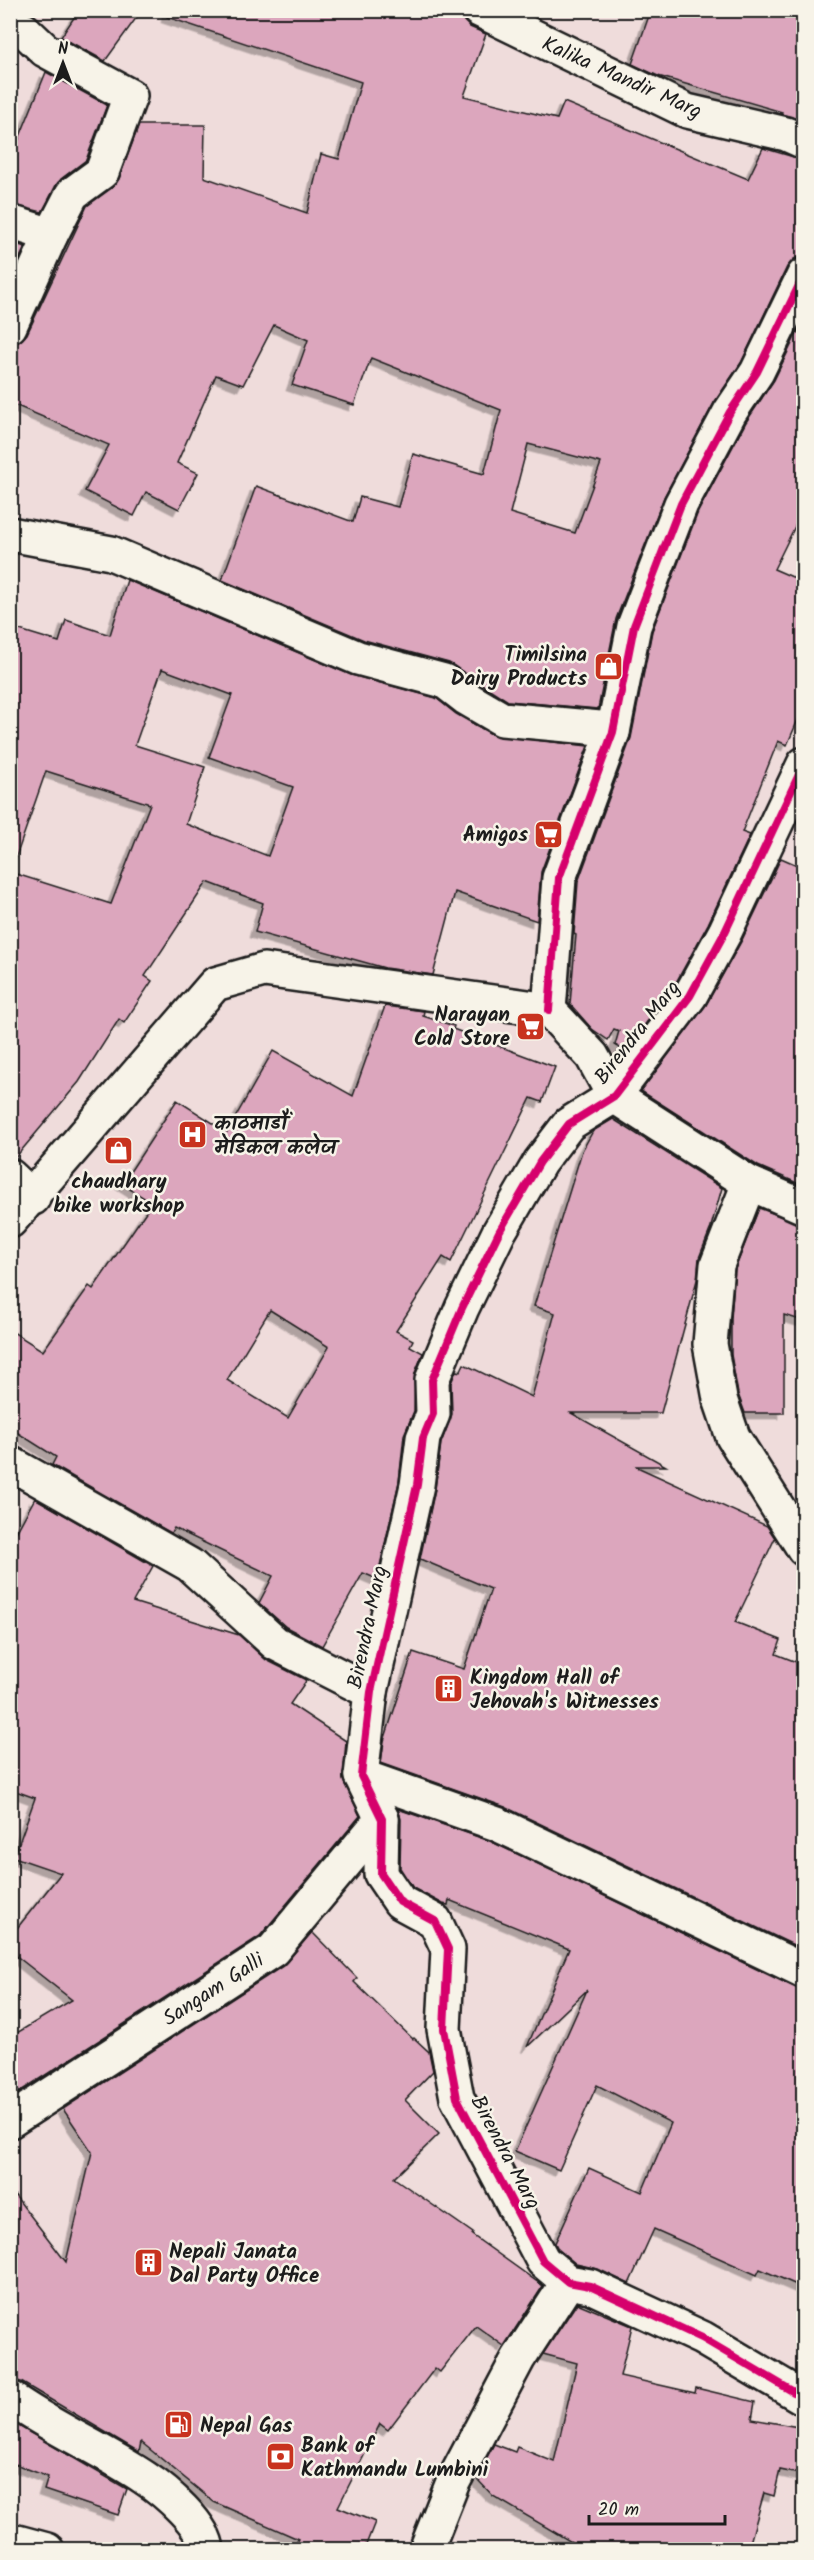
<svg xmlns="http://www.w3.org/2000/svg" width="814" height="2560" viewBox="0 0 814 2560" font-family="Kalam,'Playpen Sans Deva',sans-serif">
  <defs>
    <filter id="shadow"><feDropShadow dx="-5.5" dy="5.5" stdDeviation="0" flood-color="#0004"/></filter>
  </defs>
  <rect width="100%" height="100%" fill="#efdcdb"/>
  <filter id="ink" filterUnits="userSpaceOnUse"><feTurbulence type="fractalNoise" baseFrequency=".0167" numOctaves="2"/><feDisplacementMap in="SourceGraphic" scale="12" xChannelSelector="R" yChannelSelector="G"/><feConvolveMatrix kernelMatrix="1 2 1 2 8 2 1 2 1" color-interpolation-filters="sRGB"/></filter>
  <g filter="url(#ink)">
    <!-- building -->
    <g fill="#dca6bd" stroke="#1c1c1c" stroke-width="1.5" fill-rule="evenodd" filter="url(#shadow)">
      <polygon points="79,10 142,10 105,61 61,37"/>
      <path d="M168,10H456L461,12L464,21L470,27L486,34L464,96L557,119L564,102L748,179L763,148L804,160V256L794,259L787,267L741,363L714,403L664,497L616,619L598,709L508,701L449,663L364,640L222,580L256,486L353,522L360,497L398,507L413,454L484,474L501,410L371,358L354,405L292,385L308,340L274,325L243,385L216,375L177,463L198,473L179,509L146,492L134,516L85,491L109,445L10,403V345L20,341L27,334L87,206L113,187L119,179L139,125H205L204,177L307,213L321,154L339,159L361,82L167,17ZM528,444L601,463L575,533L510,513Z"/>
      <polygon points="651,10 804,10 804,121 781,114 782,112 658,76 632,64"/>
      <polygon points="46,72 107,105 86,160 61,179 42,212 10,204 10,161"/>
      <polygon points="10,242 25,247 10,279"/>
      <polygon points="804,319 804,508 774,569 804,582 804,706 787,745 778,741 742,832 750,835 708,924 674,986 625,1051 615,1045 619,1031 614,1029 608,1040 592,1029 570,1004 576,935 574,934 578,882 631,738 652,631 698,512 746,422 774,380"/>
      <path d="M127,580L351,675L436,698L456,714L493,735L588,746L541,872L537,921L455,892L433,975L385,968L255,932L263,903L207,882L145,976L152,981L124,1023L119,1019L79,1082L15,1158H10V872L111,904L150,804L46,771L16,857L10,856V627L59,642L66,620L110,635ZM162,669L232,695L209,757L293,787L268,856L186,824L205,767L135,745Z"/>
      <polygon points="781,858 804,868 804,1186 758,1166 641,1091 706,1005 742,940"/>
      <path d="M385,1006L424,1011L423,1016L454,1026L453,1029L555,1067L542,1102L531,1098L451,1262L443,1257L396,1331L413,1340L410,1346L423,1353L415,1373L414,1411L404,1435L399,1482L377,1579L363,1573L322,1646L286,1627L259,1603L273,1576L174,1528L171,1533L52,1465L56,1457L10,1428V1330L43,1351L89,1286L93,1289L152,1203L122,1184L177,1100L227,1132L273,1051L353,1096ZM270,1310L329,1347L288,1418L227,1380Z"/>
      <polygon points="613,1119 722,1188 710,1230 699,1258 697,1280 661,1413 571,1413 666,1466 635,1466 767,1526 775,1538 735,1622 781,1640 776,1654 804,1665 804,1950 505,1807 381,1763 384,1741 413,1652 464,1669 491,1589 420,1559 435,1489 441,1443 452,1414 451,1383 456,1371 460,1372 464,1364 532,1397 555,1313 534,1306 582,1151 593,1131"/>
      <polygon points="759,1208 804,1225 804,1321 784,1315 784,1413 745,1413 738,1394 731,1355 731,1318 735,1269"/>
      <polygon points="35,1498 153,1566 133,1602 239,1635 266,1660 304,1679 306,1681 290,1704 346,1741 343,1779 360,1816 260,1936 10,2098 10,2037 72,2000 10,1951 10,1937 61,1873 14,1857 35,1798 10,1789 10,1544"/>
      <polygon points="398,1809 490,1841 796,1988 804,1989 804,2288 760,2269 757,2275 654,2229 629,2284 598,2269 576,2264 558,2249 555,2243 589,2168 642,2192 671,2123 597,2085 559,2170 515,2151 587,1990 527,2047 569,1949 449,1900 448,1905 443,1904 413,1888 400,1868 401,1819"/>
      <polygon points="312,1932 357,1978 354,1982 413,2039 414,2038 429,2052 433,2071 405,2100 439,2134 394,2178 473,2233 472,2235 543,2286 504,2346 476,2326 440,2372 435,2368 388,2430 380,2424 338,2507 375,2522 364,2550 294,2550 298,2539 214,2502 141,2442 139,2452 21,2382 10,2379 10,2189 66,2262 92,2152 63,2109 283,1966"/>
      <polygon points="577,2303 632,2326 620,2376 695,2393 696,2388 755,2402 752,2419 804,2428 804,2475 780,2470 774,2496 764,2493 748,2550 585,2550 493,2496 476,2478 494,2444 515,2452 517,2447 554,2462 577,2363 543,2354"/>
      <polygon points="10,2421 127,2489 118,2515 44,2490 48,2477 10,2462"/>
    </g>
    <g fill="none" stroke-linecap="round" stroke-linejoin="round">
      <defs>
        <g id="street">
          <polyline points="479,10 687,111 786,134 804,142"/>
          <polyline points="10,26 24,30 45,50 130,96 102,172 72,194 51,235 10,326"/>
          <polyline points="10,222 51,235"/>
          <polyline points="10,534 111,553 358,658 444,681 466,698 502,719 600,728 613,732"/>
          <polyline points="804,764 725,932 690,996 614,1096 569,1124 540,1162 499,1232 462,1308 432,1380 433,1414 423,1438 417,1485 371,1692 361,1776 382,1819 381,1874 400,1902 435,1921 448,1949 444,2029 457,2098 543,2261 568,2282 590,2286 702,2338 804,2398"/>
          <polyline points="549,1010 559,878 613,732 634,626 681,504 730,412 757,372 804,275"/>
          <polyline points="549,1010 592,1056 614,1096 749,1183 804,1207"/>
          <polyline points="10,1176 33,1198"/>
          <polyline points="749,1183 717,1265 710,1344 720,1399 733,1437 804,1549"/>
          <polyline points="10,1221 215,984 264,970 549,1010"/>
          <polyline points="10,1463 190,1565 275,1643 371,1692"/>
          <polyline points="361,1776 497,1824 804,1971"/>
          <polyline points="10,2121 273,1950 382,1819"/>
          <path d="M10,2398C53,2429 102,2449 145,2478C165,2491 205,2525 207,2550"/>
          <polyline points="426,2550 453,2482 518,2359 568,2282"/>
        </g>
        <polyline id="secondary" points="10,2540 47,2550"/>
      </defs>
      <!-- street casing -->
      <use href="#street" stroke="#1c1c1c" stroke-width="38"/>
      <!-- secondary casing -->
      <use href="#secondary" stroke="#1c1c1c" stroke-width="38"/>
      <!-- street -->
      <use href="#street" stroke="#f7f3e8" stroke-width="33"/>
      <!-- secondary -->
      <use href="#secondary" stroke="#f7f3e8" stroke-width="33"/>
      <defs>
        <g id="cycleway">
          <polyline points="804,764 725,932 690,996 614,1096 569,1124 540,1162 499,1232 462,1308 432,1380 433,1414 423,1438 417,1485 371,1692 361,1776 382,1819 381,1874 400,1902 435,1921 448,1949 444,2029 457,2098 543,2261 568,2282 590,2286 702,2338 804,2398"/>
          <polyline points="549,1010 559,878 613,732 634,626 681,504 730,412 757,372 804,275"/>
        </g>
      </defs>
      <!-- cycleway casing -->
      <use href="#cycleway" stroke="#f7f3e8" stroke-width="11"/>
      <!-- cycleway -->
      <use href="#cycleway" stroke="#d6006c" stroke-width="8"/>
    </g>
  </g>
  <!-- icons -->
  <defs>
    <symbol id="shop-square" viewBox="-11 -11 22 22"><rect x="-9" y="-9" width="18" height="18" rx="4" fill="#c8321e" stroke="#f7f3e8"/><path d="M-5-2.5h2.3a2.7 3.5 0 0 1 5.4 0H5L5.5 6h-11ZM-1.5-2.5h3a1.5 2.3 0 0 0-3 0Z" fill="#fff"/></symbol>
    <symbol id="supermarket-square" viewBox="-11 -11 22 22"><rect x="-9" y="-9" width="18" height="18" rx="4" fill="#c8321e" stroke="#f7f3e8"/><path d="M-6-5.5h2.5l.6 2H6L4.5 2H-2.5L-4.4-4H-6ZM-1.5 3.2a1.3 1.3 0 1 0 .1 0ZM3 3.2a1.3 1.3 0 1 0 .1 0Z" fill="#fff"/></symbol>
    <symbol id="hospital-square" viewBox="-11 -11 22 22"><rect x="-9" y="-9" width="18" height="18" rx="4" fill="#c8321e" stroke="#f7f3e8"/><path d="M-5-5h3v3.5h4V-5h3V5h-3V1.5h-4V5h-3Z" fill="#fff"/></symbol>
    <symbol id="building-square" viewBox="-11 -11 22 22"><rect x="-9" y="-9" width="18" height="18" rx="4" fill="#c8321e" stroke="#f7f3e8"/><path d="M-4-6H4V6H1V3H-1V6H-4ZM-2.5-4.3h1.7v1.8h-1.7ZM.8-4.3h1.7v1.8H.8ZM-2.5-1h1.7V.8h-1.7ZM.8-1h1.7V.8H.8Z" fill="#fff"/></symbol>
    <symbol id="fuel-square" viewBox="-11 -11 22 22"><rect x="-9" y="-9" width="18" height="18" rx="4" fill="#c8321e" stroke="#f7f3e8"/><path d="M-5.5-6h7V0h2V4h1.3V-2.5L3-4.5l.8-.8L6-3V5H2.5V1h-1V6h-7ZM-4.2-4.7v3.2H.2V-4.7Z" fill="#fff"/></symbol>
    <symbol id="bank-square" viewBox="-11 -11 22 22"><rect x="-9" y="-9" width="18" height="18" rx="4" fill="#c8321e" stroke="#f7f3e8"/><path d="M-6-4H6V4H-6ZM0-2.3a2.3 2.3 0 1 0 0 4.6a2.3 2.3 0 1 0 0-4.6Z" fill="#fff"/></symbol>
  </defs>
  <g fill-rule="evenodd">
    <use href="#shop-square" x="592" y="650" width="33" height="33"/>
    <use href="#supermarket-square" x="532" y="818" width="33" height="33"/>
    <use href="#supermarket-square" x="514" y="1010" width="33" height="33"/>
    <use href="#hospital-square" x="176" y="1118" width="33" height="33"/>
    <use href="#shop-square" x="102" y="1134" width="33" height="33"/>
    <use href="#building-square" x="432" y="1672" width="33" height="33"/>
    <use href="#building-square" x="132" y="2246" width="33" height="33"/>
    <use href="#fuel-square" x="162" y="2408" width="33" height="33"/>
    <use href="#bank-square" x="264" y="2440" width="33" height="33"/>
  </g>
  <g text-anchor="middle" stroke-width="5" stroke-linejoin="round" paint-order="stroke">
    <!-- street labels -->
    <g font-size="21" fill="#1c1c1c" stroke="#f7f3e8">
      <text transform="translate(622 77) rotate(24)" y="7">Kalika Mandir Marg</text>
      <text transform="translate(637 1032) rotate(-52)" y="7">Birendra Marg</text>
      <text transform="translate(367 1627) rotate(-78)" y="7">Birendra Marg</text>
      <text transform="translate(213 1989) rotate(-33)" y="7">Sangam Galli</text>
      <text transform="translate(506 2152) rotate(62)" y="7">Birendra Marg</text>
    </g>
    <!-- poi labels -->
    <g font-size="21" font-weight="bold" fill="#1c1c1c" stroke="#f7f3e8" text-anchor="start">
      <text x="587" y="661" text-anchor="end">Timilsina<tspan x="587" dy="24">Dairy Products</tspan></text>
      <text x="528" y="841" text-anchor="end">Amigos</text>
      <text x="510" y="1021" text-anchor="end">Narayan<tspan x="510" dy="24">Cold Store</tspan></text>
      <text x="214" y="1130">काठमाडौं<tspan x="214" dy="24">मेडिकल कलेज</tspan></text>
      <text x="119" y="1188" text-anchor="middle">chaudhary<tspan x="119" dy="24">bike workshop</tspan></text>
      <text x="470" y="1684">Kingdom Hall of<tspan x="470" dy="24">Jehovah's Witnesses</tspan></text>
      <text x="169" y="2258">Nepali Janata<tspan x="169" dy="24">Dal Party Office</tspan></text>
      <text x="200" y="2432">Nepal Gas</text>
      <text x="301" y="2452">Bank of<tspan x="301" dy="24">Kathmandu Lumbini</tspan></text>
    </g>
  </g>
  <!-- margin -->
  <rect width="814" height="2560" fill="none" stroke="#f7f3e8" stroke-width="36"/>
  <rect x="18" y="18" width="778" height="2524" fill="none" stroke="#1c1c1c" stroke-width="2" filter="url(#ink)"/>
  <!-- north arrow -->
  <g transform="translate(63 63)" stroke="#f7f3e8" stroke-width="4.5" paint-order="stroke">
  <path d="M0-4.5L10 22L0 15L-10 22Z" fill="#1c1c1c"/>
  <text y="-9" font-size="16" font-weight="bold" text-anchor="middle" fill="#1c1c1c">N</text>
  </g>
  <!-- scale -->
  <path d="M589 2515v9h136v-9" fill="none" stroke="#1c1c1c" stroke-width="3"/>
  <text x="598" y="2515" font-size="18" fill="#1c1c1c" stroke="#f7f3e8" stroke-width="4.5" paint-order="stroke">20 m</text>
</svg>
